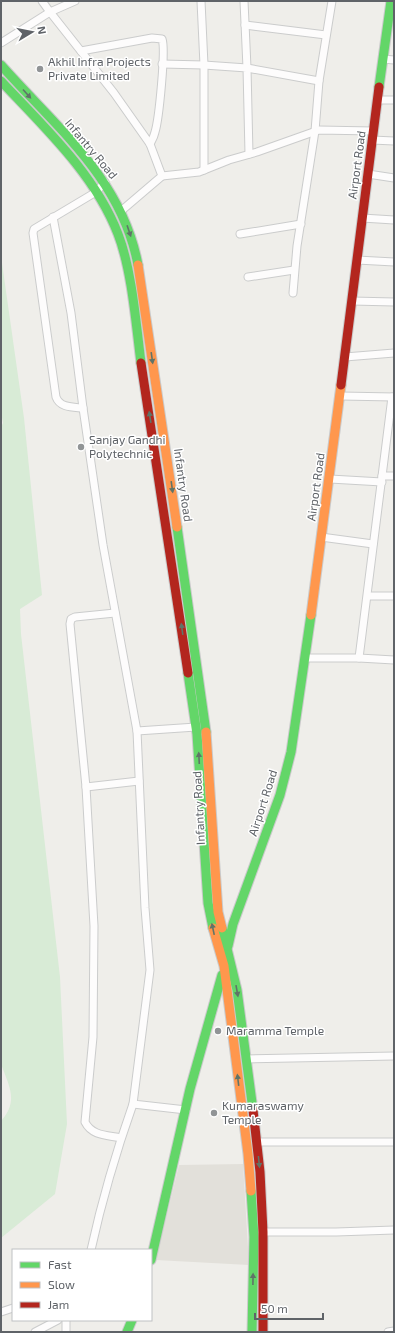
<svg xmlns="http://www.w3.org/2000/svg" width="395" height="1333" viewBox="0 0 395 1333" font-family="'Exo 2',sans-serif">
  <rect width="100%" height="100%" fill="#efeeea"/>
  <!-- education -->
  <polygon fill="#e2e0da" points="243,1164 249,1265 156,1260 179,1165"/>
  <!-- green -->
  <path fill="#d8ebd6" d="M1,256L24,418L42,595L20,609L21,634L60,977L67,1124L55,1194L1,1238V1121C19,1101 9,1086 1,1064V427L3,423L1,412Z"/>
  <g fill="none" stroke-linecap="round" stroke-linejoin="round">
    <defs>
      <g id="street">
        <polyline points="75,1 50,12 114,93 150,144 162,176 121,211"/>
        <polyline points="201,1 204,65 204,170"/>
        <polyline points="244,1 247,68 319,81"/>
        <polyline points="245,25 326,35"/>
        <polyline points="1,43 50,12 42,1"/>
        <path d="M81,51L152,38L162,39C166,49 159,119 155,132C154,137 152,140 150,144"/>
        <polyline points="383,59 394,60"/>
        <polyline points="162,64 204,65 247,68 249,154"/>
        <polyline points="378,100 394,100"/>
        <polyline points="372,140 394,141"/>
        <polyline points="368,174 394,178"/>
        <polyline points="162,176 199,172 229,160 257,152 319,130 373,131"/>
        <polyline points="53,217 71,313 83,408 103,545 137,731 196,727"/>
        <polyline points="362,218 394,220"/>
        <polyline points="240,234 301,224"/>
        <polyline points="357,260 394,262"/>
        <polyline points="248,277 294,270"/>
        <polyline points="293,293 297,246 315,131 319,81 332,1"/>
        <polyline points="352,301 394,302"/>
        <polyline points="345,357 394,353"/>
        <polyline points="341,396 394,397"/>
        <path d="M83,408C73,407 60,408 56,397L33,233L34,229L96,192L105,182"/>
        <polyline points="382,476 394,476"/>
        <polyline points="330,479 382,482"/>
        <polyline points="321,537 373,544"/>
        <polyline points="368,596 394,596"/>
        <path d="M115,613L75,617L71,619L70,624L86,787L94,926L93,1037L85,1122C92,1136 107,1135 121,1138"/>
        <polyline points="305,658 359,658 392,397"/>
        <polyline points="359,658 394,660"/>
        <polyline points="137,731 145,908 150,970 133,1104 186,1110"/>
        <polyline points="86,787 139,781"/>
        <polyline points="247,1059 394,1056"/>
        <polyline points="257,1142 394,1142"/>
        <polyline points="263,1232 336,1232 394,1230"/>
        <path d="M91,1250C102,1200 116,1152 133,1104"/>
        <polyline points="1,1312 13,1308"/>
        <polyline points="66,1320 66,1332"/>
        <polyline points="35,1332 58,1320"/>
        <polyline points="388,1332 394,1331"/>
      </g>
      <g id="fast">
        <path d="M1,65C56,127 122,179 138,265"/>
        <path d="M1,81C44,127 95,174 118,234C132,270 136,324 141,363"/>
        <polyline points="379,87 391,1"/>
        <polyline points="177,527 206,732"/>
        <polyline points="188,673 197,734 208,903 213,928"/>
        <polyline points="222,928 237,990 253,1110"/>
        <polyline points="228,946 233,924 280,795 291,752 311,615"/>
        <polyline points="251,1191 254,1237 252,1332"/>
        <polyline points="151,1260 190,1089 222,975"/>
        <polyline points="127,1332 132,1320"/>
      </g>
      <g id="slow">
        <polyline points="138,265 177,527"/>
        <polyline points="311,615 341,385"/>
        <polyline points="206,732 218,912 222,928"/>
        <polyline points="213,928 224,966 248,1154 251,1191"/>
      </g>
      <g id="jam">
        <polyline points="141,363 188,673"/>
        <polyline points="341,385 379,87"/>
        <polyline points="253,1110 260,1172 263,1232 263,1332"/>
      </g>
    </defs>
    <!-- street casing -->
    <use href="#street" stroke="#cbcccc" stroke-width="9"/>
    <!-- fast casing -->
    <use href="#fast" stroke="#cacacb" stroke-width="11"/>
    <!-- slow casing -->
    <use href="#slow" stroke="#cacacb" stroke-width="11"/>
    <!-- jam casing -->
    <use href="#jam" stroke="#cacacb" stroke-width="11"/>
    <!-- street -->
    <use href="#street" stroke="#fdfcfc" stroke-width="7"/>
    <!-- fast -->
    <use href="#fast" stroke="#63d668" stroke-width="9"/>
    <!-- slow -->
    <use href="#slow" stroke="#ff974d" stroke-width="9"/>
    <!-- jam -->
    <use href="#jam" stroke="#b3261e" stroke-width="9"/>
  </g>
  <!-- one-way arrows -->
  <defs><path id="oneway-solid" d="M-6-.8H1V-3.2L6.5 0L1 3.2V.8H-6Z"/></defs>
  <g fill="#607468">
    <use href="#oneway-solid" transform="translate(27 94) rotate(48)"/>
    <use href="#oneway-solid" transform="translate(129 231) rotate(71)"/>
    <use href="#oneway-solid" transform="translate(152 358) rotate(82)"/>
    <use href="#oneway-solid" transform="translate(150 417) rotate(-99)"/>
    <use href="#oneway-solid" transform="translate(172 487) rotate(82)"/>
    <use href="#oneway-solid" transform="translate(182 629) rotate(-98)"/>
    <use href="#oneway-solid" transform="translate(199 758) rotate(-93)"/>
    <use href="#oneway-solid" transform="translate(213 929) rotate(-102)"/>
    <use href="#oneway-solid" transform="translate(237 991) rotate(80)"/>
    <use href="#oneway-solid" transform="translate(238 1080) rotate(-97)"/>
    <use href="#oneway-solid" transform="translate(259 1162) rotate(84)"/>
    <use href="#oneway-solid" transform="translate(253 1279) rotate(-89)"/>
  </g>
  <!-- markers -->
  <g fill="#919496" stroke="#fff" stroke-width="1.5">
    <circle cx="40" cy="69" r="4"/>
    <circle cx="81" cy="447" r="4"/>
    <circle cx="218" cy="1031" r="4"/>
    <circle cx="214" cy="1113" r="4"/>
  </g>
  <g text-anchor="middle" stroke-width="3" stroke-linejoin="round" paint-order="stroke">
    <!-- poi labels -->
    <g font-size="12" fill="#5f6368" stroke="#fff" text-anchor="start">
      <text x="48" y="66">Akhil Infra Projects<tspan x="48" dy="14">Private Limited</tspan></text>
      <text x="89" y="444">Sanjay Gandhi<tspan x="89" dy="14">Polytechnic</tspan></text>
      <text x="226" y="1035">Maramma Temple</text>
      <text x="222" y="1110">Kumaraswamy<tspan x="222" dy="14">Temple</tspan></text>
    </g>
    <!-- street labels -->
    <g font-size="12" fill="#5f6368" stroke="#fff">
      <text transform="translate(91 149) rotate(50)" y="4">Infantry Road</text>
      <text transform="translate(357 165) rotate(-82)" y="4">Airport Road</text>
      <text transform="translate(183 485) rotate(82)" y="4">Infantry Road</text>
      <text transform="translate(316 487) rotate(-82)" y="4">Airport Road</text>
      <text transform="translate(263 803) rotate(-72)" y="4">Airport Road</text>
      <text transform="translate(199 808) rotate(-93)" y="4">Infantry Road</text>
    </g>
  </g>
  <!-- border -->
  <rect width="395" height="1333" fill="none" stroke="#5f6368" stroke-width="4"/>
  <!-- legend -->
  <rect x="12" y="1249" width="140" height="72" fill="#ffffff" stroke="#bfc1c3"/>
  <rect x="20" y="1262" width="20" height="6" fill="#63d668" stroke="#bfc1c3"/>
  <text x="48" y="1269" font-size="12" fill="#5f6368">Fast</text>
  <rect x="20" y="1282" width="20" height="6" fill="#ff974d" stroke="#bfc1c3"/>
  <text x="48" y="1289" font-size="12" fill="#5f6368">Slow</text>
  <rect x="20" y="1302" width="20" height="6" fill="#b3261e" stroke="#bfc1c3"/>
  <text x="48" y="1309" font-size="12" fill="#5f6368">Jam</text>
  <!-- north arrow -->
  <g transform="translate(32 32) rotate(80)" stroke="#ffffff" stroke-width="3" paint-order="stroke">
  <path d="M0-3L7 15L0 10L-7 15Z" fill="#5f6368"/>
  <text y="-6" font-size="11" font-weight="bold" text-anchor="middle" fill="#5f6368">N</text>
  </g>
  <!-- scale -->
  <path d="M255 1313v6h68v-6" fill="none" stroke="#5f6368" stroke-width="2"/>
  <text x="261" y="1313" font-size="12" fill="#5f6368" stroke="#ffffff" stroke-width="3" paint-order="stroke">50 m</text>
</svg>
